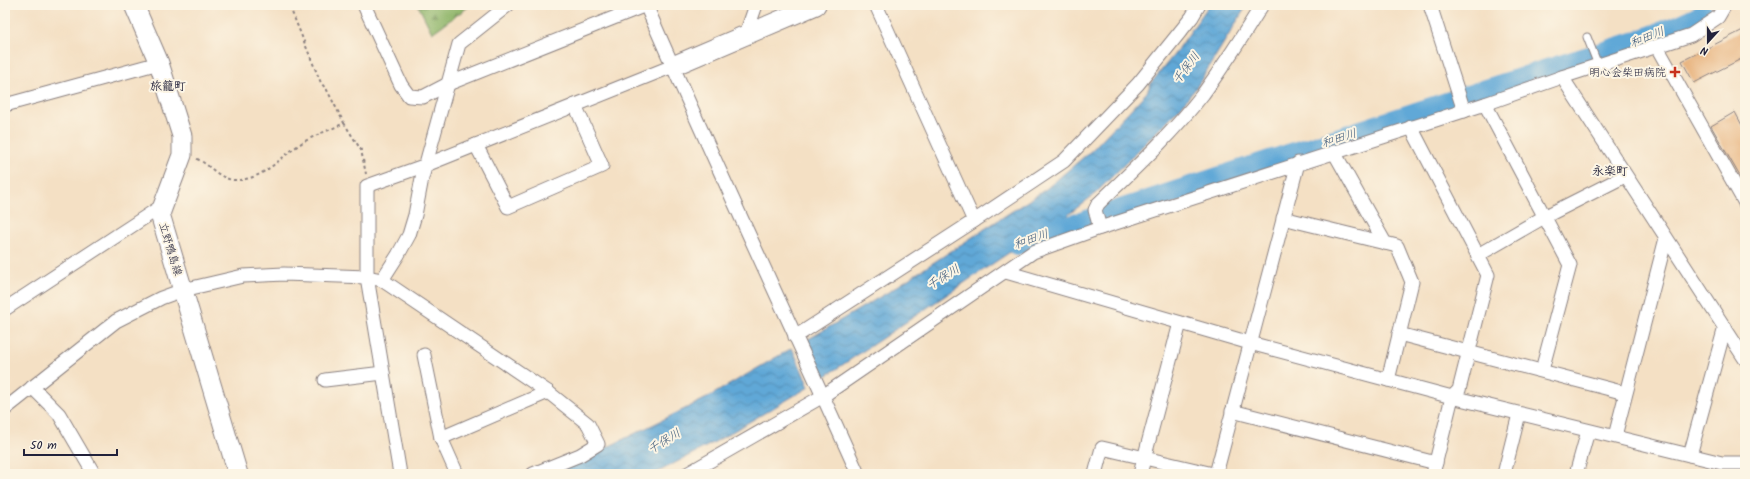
<svg xmlns="http://www.w3.org/2000/svg" width="1750" height="479" viewBox="0 0 1750 479" font-family="Kalam,'Klee One',sans-serif">
  <defs>
    <pattern id="forest-firs" width="22" height="20" patternUnits="userSpaceOnUse"><rect width="22" height="20" fill="#90b66b"/><path d="M5 1l3.5 6h-7zM16 11l3.5 6h-7z" fill="#759459"/></pattern>
    <pattern id="water-waves" width="16" height="10" patternUnits="userSpaceOnUse"><rect width="16" height="10" fill="#60a8d7"/><path d="M0 5q4-4 8 0t8 0" fill="none" stroke="#4f88b0"/></pattern>
  </defs>
  <rect width="100%" height="100%" fill="#fcf5e5"/>
  <filter id="ink" filterUnits="userSpaceOnUse"><feTurbulence type="fractalNoise" baseFrequency=".025" numOctaves="2"/><feDisplacementMap in="SourceGraphic" scale="8" xChannelSelector="R" yChannelSelector="G"/><feConvolveMatrix kernelMatrix="1 2 1 2 8 2 1 2 1" color-interpolation-filters="sRGB"/></filter>
  <filter id="wash" filterUnits="userSpaceOnUse"><feTurbulence type="fractalNoise" baseFrequency=".012" numOctaves="4" result="noise"/><feDisplacementMap in="SourceGraphic" scale="16" xChannelSelector="R" yChannelSelector="G"/><feGaussianBlur stdDeviation="0.9" result="paint"/><feColorMatrix in="noise" values="0 0 0 0 0 0 0 0 0 0 0 0 0 0 0 0 0 1.4 0 .05"/><feComposite in="paint" operator="in"/></filter>
  <g filter="url(#wash)">
    <rect width="100%" height="100%" fill="#f4e0c4"/>
    <!-- forest -->
    <polygon fill="url(#forest-firs)" stroke="#596c53" points="418,5 471,5 432,33"/>
    <!-- water -->
    <g fill="url(#water-waves)" stroke="#416589">
      <polygon points="1209,5 1247,5 1196,88 1179,109 1095,194 1069,214 1066,218 1067,224 1047,233 1019,251 1016,248 823,378 807,340 890,291 1046,189 1092,150 1147,92 1151,83 1177,51"/>
      <polygon points="792,348 809,387 713,443 654,474 553,474 705,399"/>
    </g>
    <g fill="none" stroke-linecap="round" stroke-linejoin="round">
      <!-- river -->
      <path stroke="#60a8d7" stroke-width="22" d="M1017,244L1550,69C1601,53 1655,39 1703,14"/>
    </g>
    <g id="blocks">
      <!-- building -->
      <g fill="#e8b47f">
        <polygon points="1745,29 1745,57 1694,83 1682,61"/>
        <polygon points="1735,112 1745,131 1745,185 1711,126"/>
      </g>
    </g>
  </g>
  <g filter="url(#ink)">
    <use href="#blocks" fill-opacity="0" stroke="#8b8180" stroke-width="1"/>
    <g fill="none" stroke-linecap="round" stroke-linejoin="round">
      <defs>
        <polyline id="lane" points="1587,37 1598,65"/>
        <g id="street">
          <path d="M364,5L401,85L409,96L423,97L448,84L646,5C714,163 788,317 858,474"/>
          <polyline points="876,5 974,221"/>
          <polyline points="1430,5 1464,111"/>
          <polyline points="746,34 756,5"/>
          <polyline points="1657,47 1745,203"/>
          <polyline points="1562,77 1745,359"/>
          <polyline points="1485,104 1570,265 1542,370"/>
          <polyline points="5,105 159,63"/>
          <polyline points="1411,127 1488,275 1459,390 1452,397 1433,474"/>
          <polyline points="476,145 508,207 602,166 575,105"/>
          <polyline points="1334,152 1385,243 1397,246 1412,282 1388,380"/>
          <polyline points="1283,218 1385,243"/>
          <path d="M1100,228L1095,210L1098,204C1134,169 1172,134 1203,94C1224,65 1243,36 1262,5"/>
          <polyline points="1478,255 1544,217 1625,176"/>
          <polyline points="1006,272 1250,343 1452,397 1722,463 1745,463"/>
          <polyline points="382,280 548,392"/>
          <polyline points="5,309 162,206"/>
          <polyline points="1399,334 1625,393"/>
          <polyline points="795,337 974,221 1064,161 1138,84 1192,17 1199,5"/>
          <polyline points="424,355 441,438 457,474"/>
          <polyline points="325,380 383,373"/>
          <polyline points="32,387 59,414 94,474"/>
          <polyline points="5,409 116,321 161,298 183,290 243,276 284,274 367,277 382,280 398,255 409,235 415,215 422,178 459,44 508,5"/>
          <polyline points="1232,411 1436,463"/>
          <polyline points="1615,436 1666,238"/>
          <polyline points="441,438 548,392 588,424 598,444 580,455 533,474"/>
          <polyline points="1690,455 1725,327"/>
          <polyline points="400,474 367,277 367,186 426,165 673,66"/>
          <polyline points="687,474 823,396 1033,252 1100,228 1485,104 1562,77 1691,35 1718,17 1725,5"/>
          <polyline points="1095,474 1102,448 1213,474"/>
          <polyline points="1140,474 1180,323"/>
          <polyline points="1216,474 1298,163"/>
          <polyline points="1504,474 1519,414"/>
          <polyline points="1576,474 1588,431"/>
        </g>
        <g id="secondary">
          <polyline points="134,5 159,63 182,136 182,155 160,214 238,474"/>
          <polyline points="673,66 816,5"/>
        </g>
      </defs>
      <!-- lane casing -->
      <use href="#lane" stroke="#8b8180" stroke-width="9"/>
      <!-- street casing -->
      <use href="#street" stroke="#8b8180" stroke-width="15"/>
      <!-- secondary casing -->
      <use href="#secondary" stroke="#8b8180" stroke-width="21"/>
      <!-- path -->
      <g stroke="#8b8180" stroke-width="2" stroke-dasharray="3 3" stroke-linecap="butt">
        <polyline points="344,123 361,150 366,174"/>
        <path d="M197,159C209,164 219,179 234,180C265,181 281,155 305,141C318,134 332,129 344,123L327,90L321,83L289,5"/>
      </g>
      <!-- lane -->
      <use href="#lane" stroke="#fff" stroke-width="7"/>
      <!-- street -->
      <use href="#street" stroke="#fff" stroke-width="13"/>
      <!-- secondary -->
      <use href="#secondary" stroke="#fff" stroke-width="19"/>
    </g>
  </g>
  <!-- markers -->
  <path fill="#c8321e" stroke="#fcf5e5" stroke-width="1.5" d="M1673 66h4v4h4v4h-4v4h-4v-4h-4v-4h4z"/>
  <g text-anchor="middle" stroke-width="4" stroke-linejoin="round" paint-order="stroke">
    <!-- poi labels -->
    <g font-size="11" fill="#22223b" stroke="#fcf5e5" text-anchor="end">
      <text x="1666" y="76">明心会柴田病院</text>
    </g>
    <!-- street labels -->
    <g font-size="11" fill="#22223b" stroke="#fcf5e5">
      <text transform="translate(171 249) rotate(73)" y="4">立野鴨島線</text>
    </g>
    <!-- water labels -->
    <g font-size="12" font-style="italic" fill="#3b5879" stroke="#fcf5e5">
      <text transform="translate(1647 37) rotate(-21)" y="4">和田川</text>
      <text transform="translate(1186 68) rotate(-53)" y="4">千保川</text>
      <text transform="translate(1339 138) rotate(-18)" y="4">和田川</text>
      <text transform="translate(1031 239) rotate(-19)" y="4">和田川</text>
      <text transform="translate(943 277) rotate(-32)" y="4">千保川</text>
      <text transform="translate(664 441) rotate(-32)" y="4">千保川</text>
    </g>
    <!-- neighbourhood labels -->
    <g font-size="12" font-weight="bold" fill="#22223b" stroke="#fcf5e5">
      <text x="168" y="90">旅籠町</text>
      <text x="1610" y="175">永楽町</text>
    </g>
  </g>
  <!-- margin -->
  <rect width="1750" height="479" fill="none" stroke="#fcf5e5" stroke-width="20"/>
  <!-- north arrow -->
  <g transform="translate(1708 42) rotate(201)" stroke="#fcf5e5" stroke-width="3" paint-order="stroke">
  <path d="M0-3L7 15L0 10L-7 15Z" fill="#22223b"/>
  <text y="-6" font-size="11" font-weight="bold" text-anchor="middle" fill="#22223b">N</text>
  </g>
  <!-- scale -->
  <path d="M24 449v6h93v-6" fill="none" stroke="#22223b" stroke-width="2"/>
  <text x="30" y="449" font-size="12" fill="#22223b" stroke="#fcf5e5" stroke-width="3" paint-order="stroke">50 m</text>
</svg>
